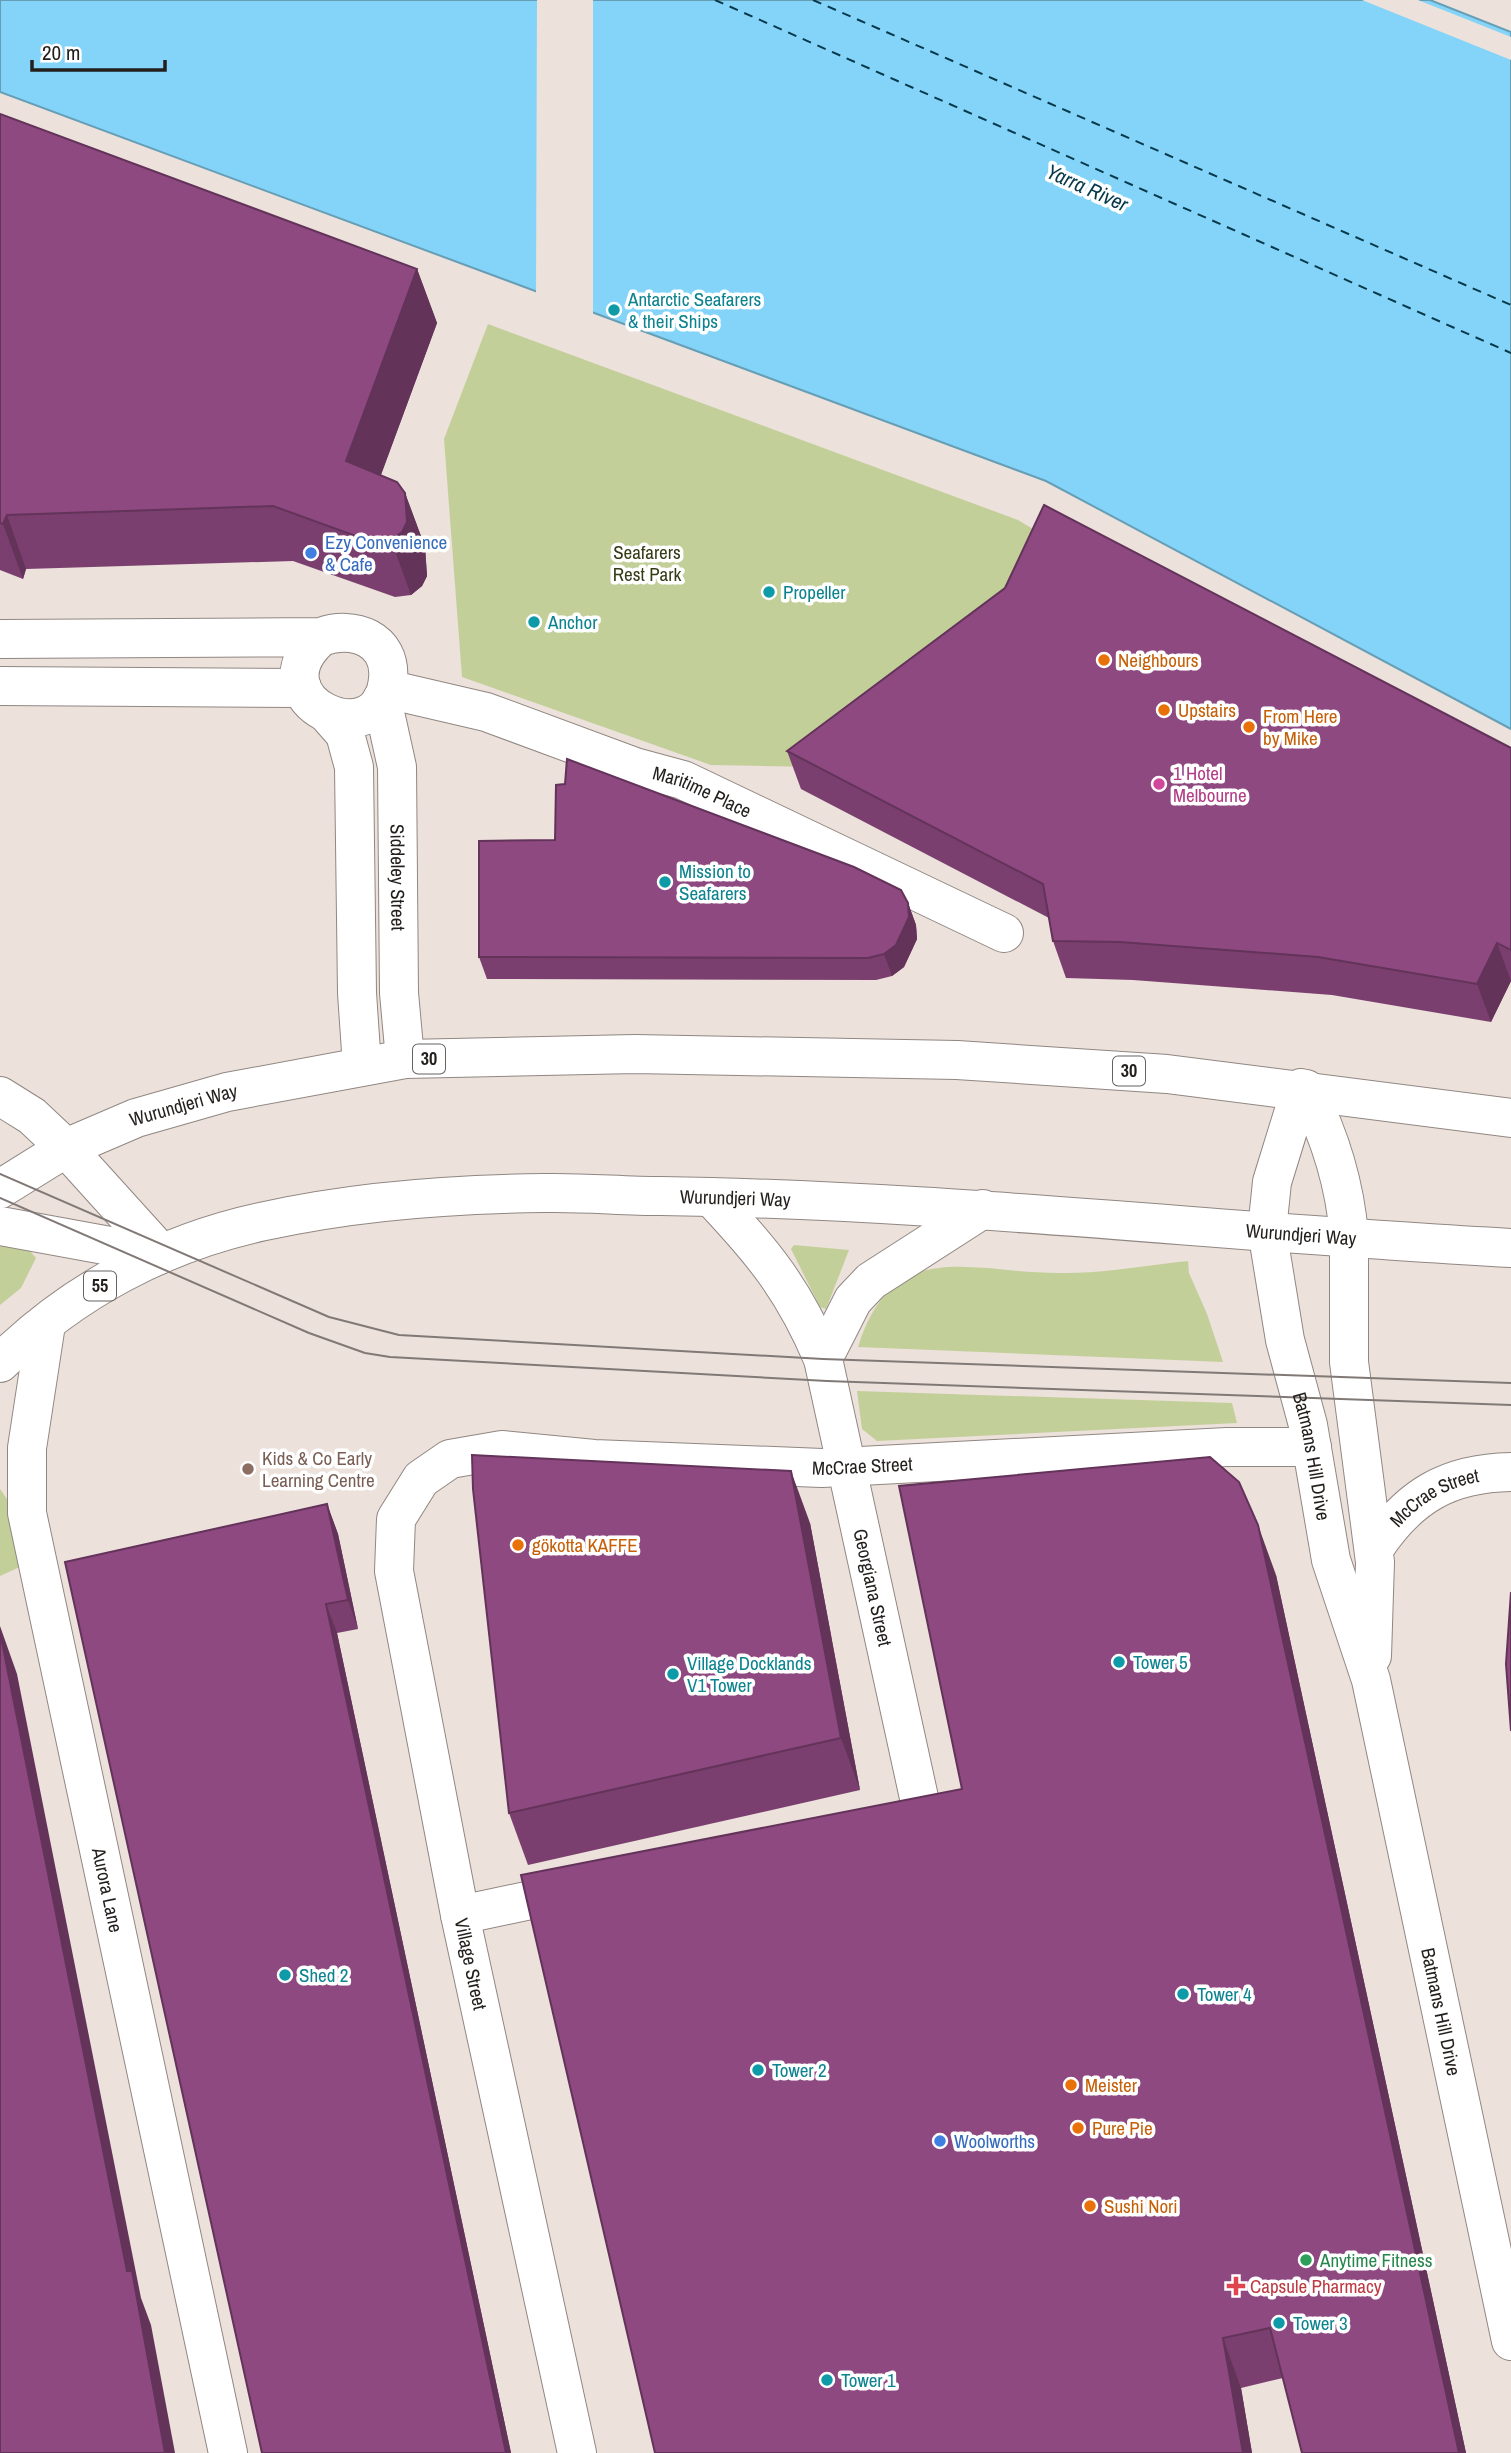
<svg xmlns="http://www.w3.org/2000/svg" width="1511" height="2453" viewBox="0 0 1511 2453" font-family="'Archivo Narrow',sans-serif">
  <rect width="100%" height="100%" fill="#ece1db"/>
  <!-- green -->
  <g fill="#c3cf99">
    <polygon points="488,324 1018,520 1038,532 991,634 816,767 711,765 462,677 444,439"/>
    <polygon points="0,1237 20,1240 36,1258 21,1288 0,1305"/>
    <polygon points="794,1245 849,1250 826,1309 820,1307 791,1249"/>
    <path d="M1188,1261L1189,1273L1207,1314L1223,1362L858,1347C893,1235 971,1273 1059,1273C1102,1274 1146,1265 1188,1261Z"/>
    <polygon points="857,1391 1232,1403 1237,1423 877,1441 862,1429"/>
    <polygon points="0,1489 9,1502 24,1565 0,1576"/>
  </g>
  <!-- water -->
  <polygon fill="#83d4f8" stroke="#669eb6" stroke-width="2" points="0,0 1430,0 1511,32 1511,729 1046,481 0,92"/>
  <!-- pier -->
  <g fill="#ece1db">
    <polygon points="537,0 593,0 593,318 536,297"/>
    <polygon points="1362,0 1418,0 1511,37 1511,60"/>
  </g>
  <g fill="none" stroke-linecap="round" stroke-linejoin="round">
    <!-- ferry -->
    <g stroke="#07394b" stroke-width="2" stroke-dasharray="9 7" stroke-linecap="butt">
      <polyline points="715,0 1511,353"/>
      <polyline points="813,0 1511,305"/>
    </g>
    <defs>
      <g id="minor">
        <path d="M0,639L321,637C353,625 392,639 388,679C381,760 249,700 321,637"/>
        <polyline points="0,686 302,688"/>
        <path id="s1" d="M387,689L486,712L635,767L683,780L1004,933"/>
        <path id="s2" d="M382,699L397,767L399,993L405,1059"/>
        <polyline points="330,717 345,734 354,767 357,993 362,1066"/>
        <path id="s3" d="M711,1197C762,1251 793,1288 823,1359L923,1816L890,1823"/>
        <path id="s4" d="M46,1324L27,1448V1513L228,2453"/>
        <polyline points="823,1359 853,1300 871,1281 983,1209"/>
        <path id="s5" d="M1374,1549C1409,1496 1448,1473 1511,1472"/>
        <polyline points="460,1915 578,1890"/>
        <path id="s6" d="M577,2453L460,1915L394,1571L396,1519L421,1479L450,1459L502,1450L594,1459L822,1468L1227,1447H1312"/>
      </g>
      <g id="tertiary">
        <path id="s7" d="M1267,1230L1285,1340L1308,1425L1331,1560L1371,1680L1511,2341"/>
        <polyline points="1349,1236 1349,1362 1375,1562 1372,1656"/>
      </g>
      <polyline id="primary" points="0,1096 32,1116 66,1148"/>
      <g id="trunk">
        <path d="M1306,1089C1330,1136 1345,1184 1349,1236"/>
        <polyline points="66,1148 161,1253"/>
        <path id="s8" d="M0,1189L66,1148L136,1118L227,1092L405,1059L635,1054L957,1060L1167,1074L1511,1118"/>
        <polyline points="0,1226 159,1255"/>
        <polyline points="1267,1230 1272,1182 1301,1088"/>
        <path id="s9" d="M0,1363C72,1291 165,1242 265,1221C355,1201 452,1194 544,1193C583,1192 622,1196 661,1196C945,1200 1227,1233 1511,1248"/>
      </g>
    </defs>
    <!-- minor casing -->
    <use href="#minor" stroke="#918782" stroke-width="40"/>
    <!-- tertiary casing -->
    <use href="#tertiary" stroke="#918782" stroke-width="40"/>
    <!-- primary casing -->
    <use href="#primary" stroke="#918782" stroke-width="40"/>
    <!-- trunk casing -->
    <use href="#trunk" stroke="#918782" stroke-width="40"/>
    <!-- minor -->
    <use href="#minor" stroke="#fff" stroke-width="38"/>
    <!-- tertiary -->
    <use href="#tertiary" stroke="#fff" stroke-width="38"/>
    <!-- primary -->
    <use href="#primary" stroke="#fff" stroke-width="38"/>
    <!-- trunk -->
    <use href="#trunk" stroke="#fff" stroke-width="38"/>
    <!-- tram -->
    <g stroke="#817976" stroke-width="2">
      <polyline points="0,1174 329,1317 399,1335 823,1359 1511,1383"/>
      <polyline points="0,1198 309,1333 365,1353 390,1357 827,1381 1511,1405"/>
    </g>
  </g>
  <!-- wall -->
  <g fill="#7a3f6f">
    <polygon points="0,114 417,269 437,323 381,475 405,493 425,547 427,576 422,586 411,595 395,597 293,561 26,569 23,579 0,570"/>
    <polygon points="1511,748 1511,981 1491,1022 1332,995 1133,980 1066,978 1053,941 1049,918 801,789 787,751"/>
    <polygon points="555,840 908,903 916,925 917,939 904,967 892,976 876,980 487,979 479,957"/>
    <polygon points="327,1504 338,1534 358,1629 337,1633 511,2453 262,2453"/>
    <polygon points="810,1523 860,1790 528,1865 509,1813"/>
    <polygon points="1276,1575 1466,2453 1302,2453 1283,2378 1241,2388 1252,2453 655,2453 962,1789"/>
  </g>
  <!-- shaded-wall -->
  <g fill="#63335a">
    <polygon points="417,269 437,323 366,515 346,461"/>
    <polygon points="405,493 425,547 427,576 422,586 411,595 391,540"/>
    <polygon points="7,515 26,569 23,579 3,524"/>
    <polygon points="908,903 916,925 917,939 904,967 892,976 884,954"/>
    <polygon points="1497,943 1511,981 1491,1022 1477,984"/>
    <polygon points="791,1471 810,1523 860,1790 841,1738"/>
    <polygon points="327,1504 338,1534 358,1629 348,1600"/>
    <polygon points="1258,1525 1276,1575 1466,2453 1459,2453"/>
    <polygon points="326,1604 337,1633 511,2453 506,2453"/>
    <polygon points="0,1626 17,1674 141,2298 151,2325 175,2453 165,2453 127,2271 0,1632"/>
    <polygon points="1223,2338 1241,2388 1252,2453 1243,2453"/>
  </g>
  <!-- building -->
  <g fill="#8e4981" stroke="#63335a" stroke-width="2">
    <polygon points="0,114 417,269 346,461 397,482 405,493 407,522 402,532 391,540 375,543 273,506 7,515 3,524 0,523"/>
    <polygon points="1044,505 1511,748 1511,950 1497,943 1477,984 1318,957 1120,942 1053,941 1043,884 787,751 1005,588"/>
    <polygon points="567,759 854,867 901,890 908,903 909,917 896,945 884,954 868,958 479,957 479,841 555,840 556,785 565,784"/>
    <polygon points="472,1455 791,1471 841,1738 509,1813 473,1489"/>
    <polygon points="1210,1457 1239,1482 1258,1525 1459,2453 1302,2453 1270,2328 1223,2338 1243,2453 655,2453 521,1875 962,1789 899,1486"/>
    <polygon points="327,1504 348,1600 326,1604 506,2453 262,2453 65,1562"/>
    <polygon points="1511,1592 1511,1731 1506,1664"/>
    <polygon points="0,1632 127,2271 132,2271 165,2453 0,2453"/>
  </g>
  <!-- markers -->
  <g fill="#0f9aa8" stroke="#fff" stroke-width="2.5">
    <circle cx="614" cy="310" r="7"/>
    <circle cx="769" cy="592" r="7"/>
    <circle cx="534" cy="622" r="7"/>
    <circle cx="665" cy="882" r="7"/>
    <circle cx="1119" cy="1662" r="7"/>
    <circle cx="673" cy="1674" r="7"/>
    <circle cx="285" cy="1975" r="7"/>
    <circle cx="1183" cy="1994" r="7"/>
    <circle cx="758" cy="2070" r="7"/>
    <circle cx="1279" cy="2323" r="7"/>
    <circle cx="827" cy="2380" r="7"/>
  </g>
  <g fill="#3f7fe0" stroke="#fff" stroke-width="2.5">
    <circle cx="311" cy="553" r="7"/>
    <circle cx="940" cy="2141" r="7"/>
  </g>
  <g fill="#e8710a" stroke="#fff" stroke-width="2.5">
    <circle cx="1104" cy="660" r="7"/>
    <circle cx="1164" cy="710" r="7"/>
    <circle cx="1249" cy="727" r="7"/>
    <circle cx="518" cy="1545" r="7"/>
    <circle cx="1071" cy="2085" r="7"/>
    <circle cx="1078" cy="2128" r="7"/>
    <circle cx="1090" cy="2206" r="7"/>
  </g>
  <circle fill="#d1479c" stroke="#fff" stroke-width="2.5" cx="1159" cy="784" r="7"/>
  <circle fill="#8d6e63" stroke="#fff" stroke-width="2.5" cx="248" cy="1469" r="7"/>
  <circle fill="#2e9e5b" stroke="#fff" stroke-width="2.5" cx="1306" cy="2260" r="7"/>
  <path fill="#e0444e" stroke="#fff" stroke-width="2.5" d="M1232.5 2275.5h7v7h7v7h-7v7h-7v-7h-7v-7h7z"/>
  <g text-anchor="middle" stroke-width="7" stroke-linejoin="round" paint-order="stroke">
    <!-- shield labels -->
    <g fill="#fff" stroke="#656261" stroke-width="2">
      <rect x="413" y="1044.5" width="32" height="29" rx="5"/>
      <rect x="1113" y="1056.5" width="32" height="29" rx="5"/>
      <rect x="84" y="1271.5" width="32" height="29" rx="5"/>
    </g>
    <g font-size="18" font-weight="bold" fill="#231f1d">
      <text x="429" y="1065">30</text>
      <text x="1129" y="1077">30</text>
      <text x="100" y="1292">55</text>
    </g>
    <!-- culture labels -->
    <g font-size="19" fill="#0d838f" stroke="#fff" text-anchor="start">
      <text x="628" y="306">Antarctic Seafarers<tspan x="628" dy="22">&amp; their Ships</tspan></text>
      <text x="783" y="599">Propeller</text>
      <text x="548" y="629">Anchor</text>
      <text x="679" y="878">Mission to<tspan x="679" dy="22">Seafarers</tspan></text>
      <text x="1133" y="1669">Tower 5</text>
      <text x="687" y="1670">Village Docklands<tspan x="687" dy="22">V1 Tower</tspan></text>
      <text x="299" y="1982">Shed 2</text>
      <text x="1197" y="2001">Tower 4</text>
      <text x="772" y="2077">Tower 2</text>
      <text x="1293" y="2330">Tower 3</text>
      <text x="841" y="2387">Tower 1</text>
    </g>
    <!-- shop labels -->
    <g font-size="19" fill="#366cbe" stroke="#fff" text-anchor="start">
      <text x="325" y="549">Ezy Convenience<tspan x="325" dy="22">&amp; Cafe</tspan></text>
      <text x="954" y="2148">Woolworths</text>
    </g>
    <!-- park labels -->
    <g font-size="19" fill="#363c16" stroke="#fff">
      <text x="647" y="559">Seafarers<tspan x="647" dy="22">Rest Park</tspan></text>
    </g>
    <!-- food labels -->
    <g font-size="19" fill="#c56008" stroke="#fff" text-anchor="start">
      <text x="1118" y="667">Neighbours</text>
      <text x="1178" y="717">Upstairs</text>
      <text x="1263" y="723">From Here<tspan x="1263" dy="22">by Mike</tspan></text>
      <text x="532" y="1552">gökotta KAFFE</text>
      <text x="1085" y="2092">Meister</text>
      <text x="1092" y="2135">Pure Pie</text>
      <text x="1104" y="2213">Sushi Nori</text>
    </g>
    <!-- hotel labels -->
    <g font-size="19" fill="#b23c85" stroke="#fff" text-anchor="start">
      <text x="1173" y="780">1 Hotel<tspan x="1173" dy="22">Melbourne</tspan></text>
    </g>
    <!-- street labels -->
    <g font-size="19" fill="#231f1d" stroke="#fff">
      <text dy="7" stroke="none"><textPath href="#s1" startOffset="332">Maritime Place</textPath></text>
      <text dy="7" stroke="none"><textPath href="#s2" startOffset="180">Siddeley Street</textPath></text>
      <text dy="7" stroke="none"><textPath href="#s8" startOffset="203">Wurundjeri Way</textPath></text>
      <text dy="7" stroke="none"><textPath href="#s9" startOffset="777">Wurundjeri Way</textPath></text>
      <text dy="7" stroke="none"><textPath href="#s9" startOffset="1344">Wurundjeri Way</textPath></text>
      <text dy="7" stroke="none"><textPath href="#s7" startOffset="231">Batmans Hill Drive</textPath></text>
      <text dy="7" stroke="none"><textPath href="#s6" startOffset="1449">McCrae Street</textPath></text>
      <text dy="7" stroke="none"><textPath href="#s5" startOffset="82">McCrae Street</textPath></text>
      <text dy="7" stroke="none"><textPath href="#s3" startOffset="432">Georgiana Street</textPath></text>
      <text dy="7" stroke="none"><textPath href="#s4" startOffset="576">Aurora Lane</textPath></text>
      <text transform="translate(471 1964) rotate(78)" y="7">Village Street</text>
      <text dy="7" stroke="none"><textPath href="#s7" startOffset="802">Batmans Hill Drive</textPath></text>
    </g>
    <!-- education labels -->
    <g font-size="19" fill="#785e54" stroke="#fff" text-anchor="start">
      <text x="262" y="1465">Kids &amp; Co Early<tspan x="262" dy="22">Learning Centre</tspan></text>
    </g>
    <!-- leisure labels -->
    <g font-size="19" fill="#27864d" stroke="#fff" text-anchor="start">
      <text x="1320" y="2267">Anytime Fitness</text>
    </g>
    <!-- health labels -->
    <g font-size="19" fill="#be3a42" stroke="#fff" text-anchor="start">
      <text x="1250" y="2293">Capsule Pharmacy</text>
    </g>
    <!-- water labels -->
    <g font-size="21" font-style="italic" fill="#07394b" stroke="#fff">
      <text transform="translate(1087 188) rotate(24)" y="7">Yarra River</text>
    </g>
  </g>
  <!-- scale -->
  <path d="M32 60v10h133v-10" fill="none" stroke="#231f1d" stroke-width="3.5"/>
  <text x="42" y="60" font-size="21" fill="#231f1d" stroke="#ffffff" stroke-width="5" paint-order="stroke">20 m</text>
</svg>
